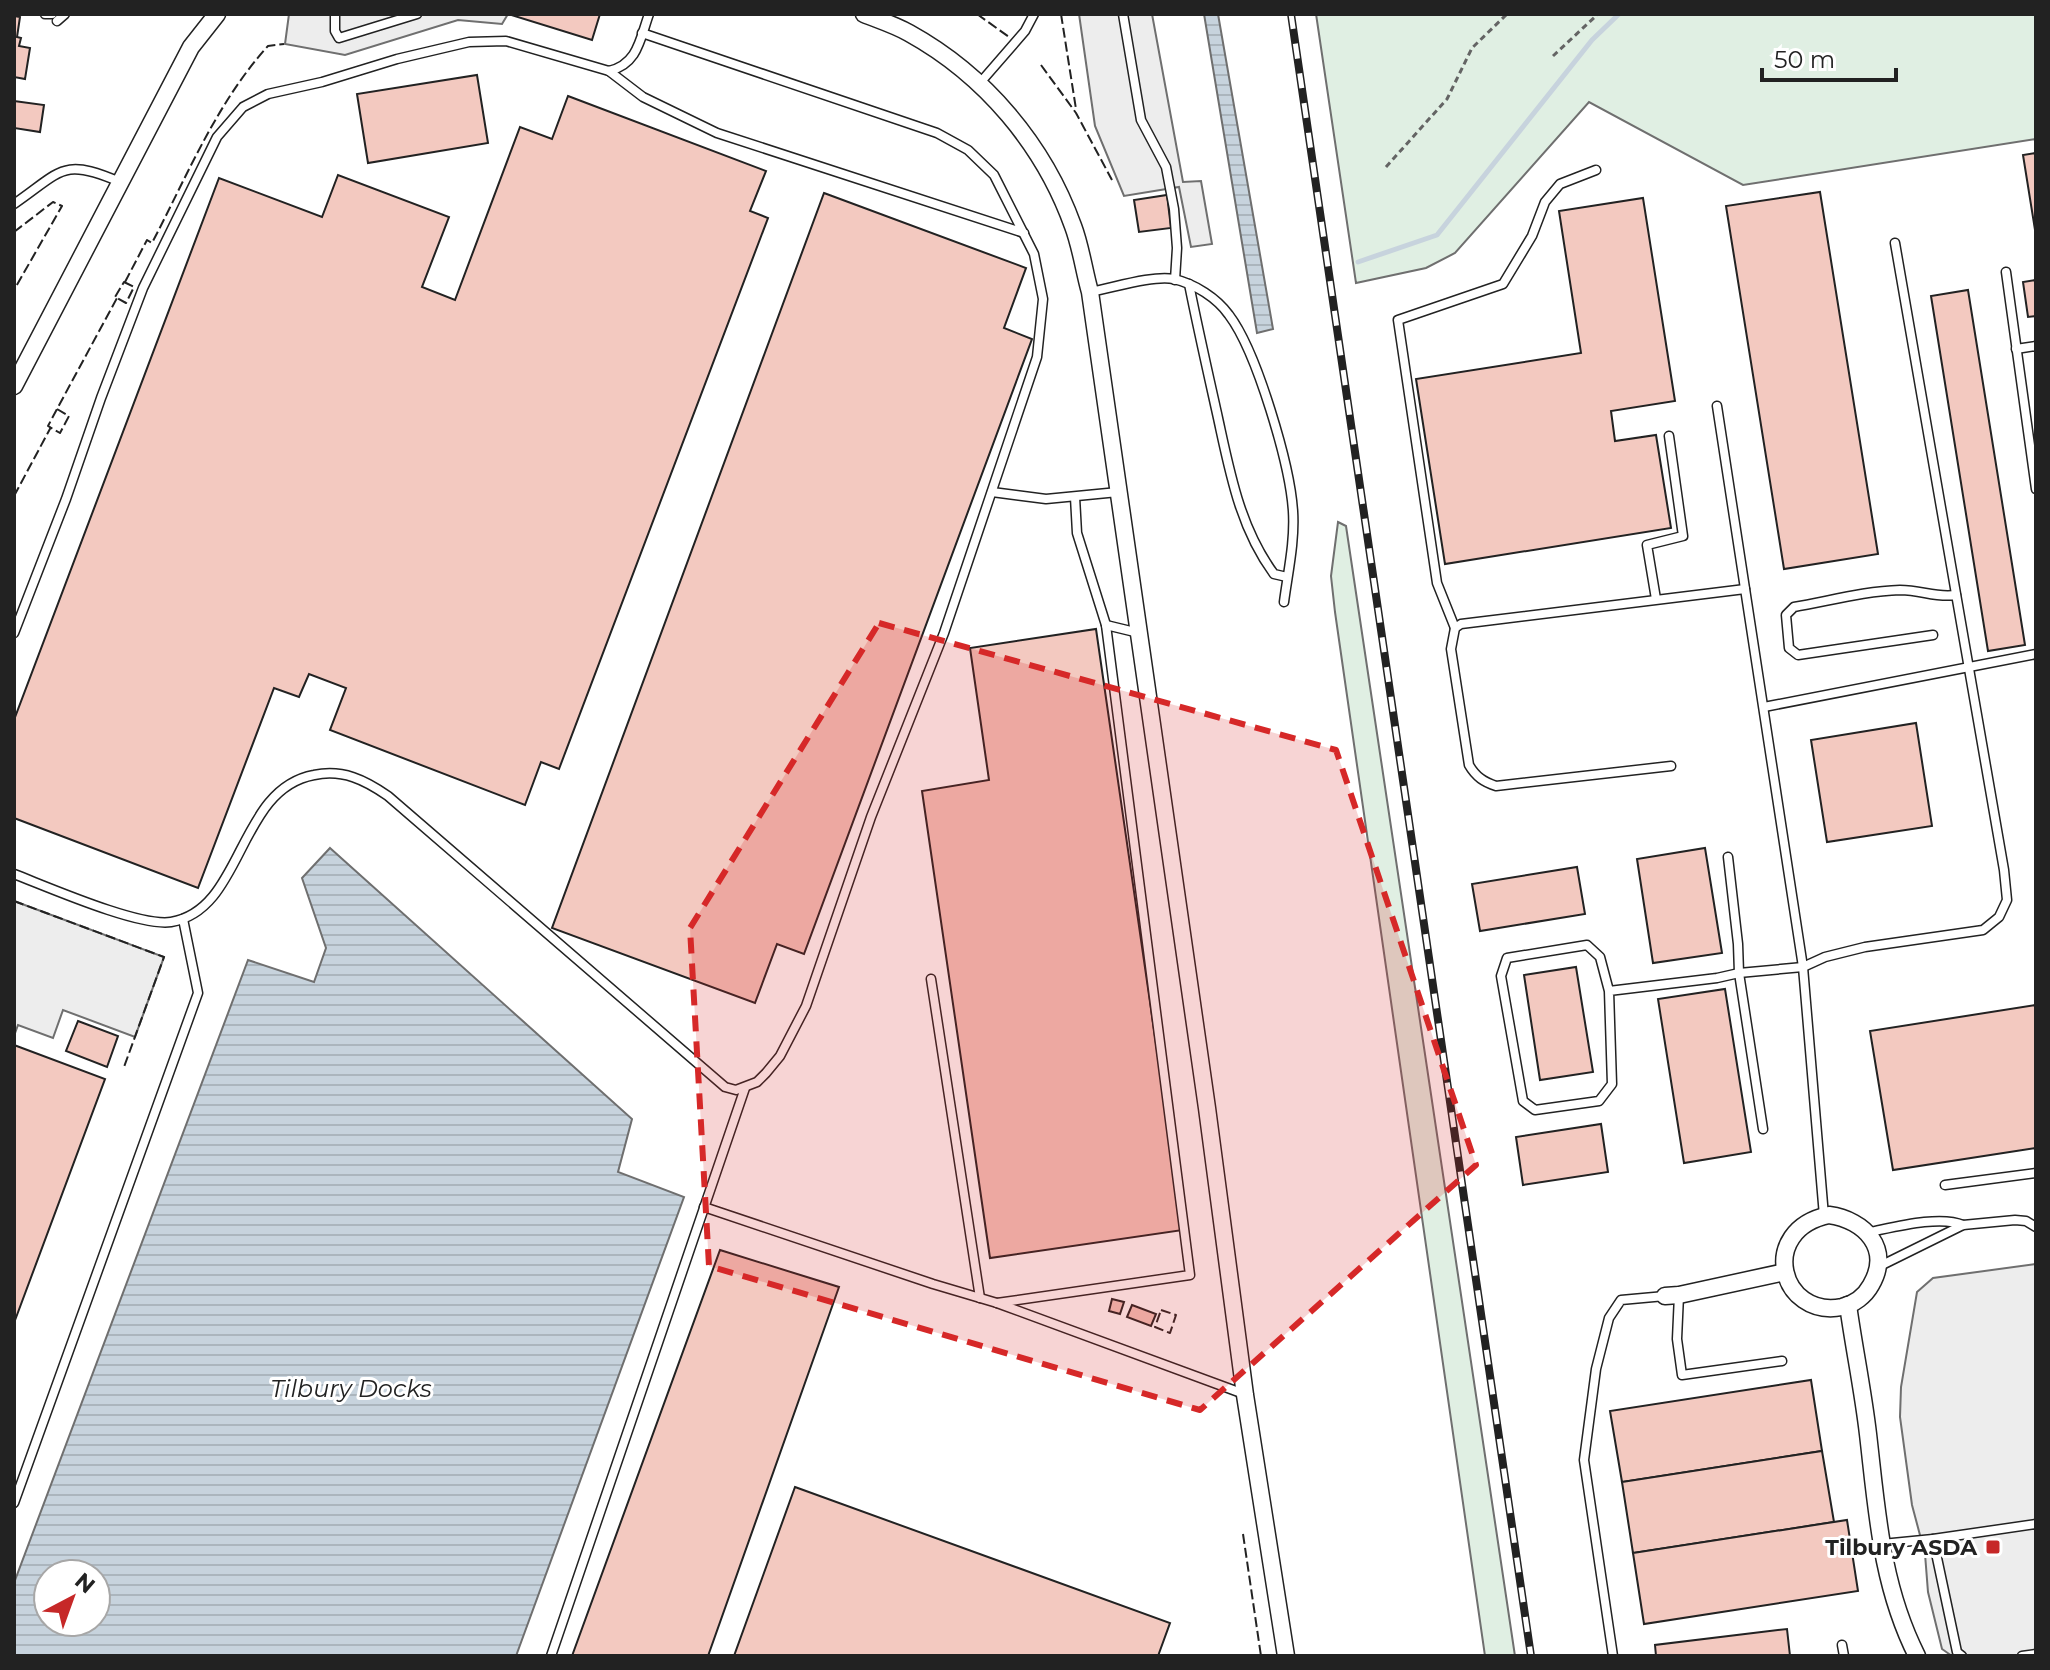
<svg xmlns="http://www.w3.org/2000/svg" width="2050" height="1670" viewBox="0 0 2050 1670" font-family="Montserrat,sans-serif">
  <defs>
    <pattern id="water-rules" width="6" height="5" patternUnits="userSpaceOnUse" patternTransform="scale(2)"><rect width="6" height="5" fill="#c7d3dd"/><path d="M0 2.5h6" fill="none" stroke="#abb5bd"/></pattern>
  </defs>
  <rect width="100%" height="100%" fill="#fff"/>
  <!-- green -->
  <g fill="#e0efe3" stroke="#6f6f6f" stroke-width="2">
    <polygon points="1316,14 2036,14 2036,139 1743,185 1589,102 1455,253 1426,268 1356,283"/>
    <polygon points="1338,522 1346,526 1515,1656 1485,1656 1335,612 1331,576"/>
  </g>
  <!-- parking -->
  <g fill="#ededed" stroke="#6f6f6f" stroke-width="2">
    <polygon points="289,14 508,14 502,24 458,20 345,55 285,44"/>
    <polygon points="1079,14 1152,14 1183,182 1201,181 1212,244 1191,247 1179,187 1124,196 1095,126"/>
    <polygon points="14,901 164,957 135,1037 63,1010 53,1038 18,1025 14,1036"/>
    <polygon points="2036,1264 2036,1656 1952,1656 1942,1649 1928,1592 1925,1554 1912,1505 1900,1417 1901,1387 1917,1292 1933,1278"/>
  </g>
  <!-- water -->
  <g fill="url(#water-rules)" stroke="#6f6f6f" stroke-width="2" fill-rule="evenodd">
    <polygon points="1204,14 1218,14 1273,329 1257,333"/>
    <path d="M330,848L632,1119L618,1172L684,1197L516,1656H14V1583L248,960L314,982L326,948L302,878ZM48,1574H96V1622H48Z"/>
  </g>
  <g fill="none" stroke-linecap="round" stroke-linejoin="round">
    <!-- stream -->
    <polyline stroke="#c7d3dd" stroke-width="5" points="1358,262 1437,235 1592,40 1619,14"/>
  </g>
  <!-- building -->
  <g fill="#f3c9c0" stroke="#222" stroke-width="2">
    <polygon points="508,14 600,14 592,40"/>
    <polygon points="14,16 20,17 17,37 21,38 19,46 30,48 25,79 14,77"/>
    <polygon points="477,75 488,143 368,163 357,94"/>
    <polygon points="568,96 766,171 750,211 768,218 559,769 541,762 525,805 330,730 346,688 309,674 299,697 274,688 198,888 14,818 14,720 219,178 322,217 338,175 449,217 422,287 455,300 520,127 552,139"/>
    <polygon points="14,101 44,105 40,132 14,128"/>
    <polygon points="2036,153 2036,236 2023,155"/>
    <polygon points="1820,192 1878,554 1784,569 1726,206"/>
    <polygon points="824,193 1026,268 1004,328 1032,339 804,954 777,944 755,1003 552,928"/>
    <polygon points="1167,195 1171,228 1139,232 1134,200"/>
    <polygon points="1643,198 1675,401 1611,411 1615,441 1656,435 1671,528 1445,564 1416,379 1581,353 1559,211"/>
    <polygon points="2036,280 2036,316 2028,317 2023,282"/>
    <polygon points="1968,290 2025,645 1988,651 1931,296"/>
    <polygon points="1096,629 1183,1230 990,1258 922,791 989,780 970,648"/>
    <polygon points="1916,723 1932,826 1827,842 1811,740"/>
    <polygon points="1705,848 1722,953 1653,963 1637,859"/>
    <polygon points="1577,867 1585,914 1480,931 1472,884"/>
    <polygon points="1576,967 1593,1072 1540,1080 1524,975"/>
    <polygon points="1725,989 1751,1152 1684,1163 1658,999"/>
    <polygon points="2036,1005 2036,1148 1893,1170 1870,1031"/>
    <polygon points="78,1021 118,1036 107,1067 66,1051"/>
    <polygon points="14,1045 105,1079 14,1323"/>
    <polygon points="1601,1124 1608,1172 1523,1185 1516,1137"/>
    <polygon points="720,1250 839,1287 708,1656 572,1656"/>
    <polygon points="1112,1299 1124,1302 1120,1314 1109,1311"/>
    <polygon points="1132,1305 1156,1314 1151,1326 1127,1317"/>
    <polygon points="1811,1380 1822,1451 1622,1482 1610,1411"/>
    <polygon points="1822,1451 1834,1522 1633,1553 1622,1482"/>
    <polygon points="795,1487 1170,1623 1158,1656 734,1656"/>
    <polygon points="1847,1520 1858,1591 1644,1624 1633,1553"/>
    <polygon points="1787,1629 1790,1656 1656,1656 1655,1645"/>
  </g>
  <g fill="none" stroke-linecap="round" stroke-linejoin="round">
    <defs>
      <g id="service">
        <polyline points="45,14 52,14"/>
        <polyline points="335,14 335,31 339,38 417,14"/>
        <polyline points="1123,14 1141,120 1166,167 1174,209 1177,248 1175,280"/>
        <polyline points="57,21 65,14"/>
        <polyline points="609,71 643,97 717,133 1024,233"/>
        <polyline points="979,84 1025,31 1034,14"/>
        <path d="M14,204C62,171 62,157 120,182"/>
        <polyline points="2006,272 2036,489"/>
        <path d="M1189,284C1198,329 1208,373 1218,418C1230,473 1240,528 1274,574L1287,577"/>
        <path d="M1090,292C1113,288 1152,275 1174,279C1195,284 1217,298 1229,315C1257,352 1290,465 1293,511C1295,541 1288,572 1284,602"/>
        <polyline points="2016,349 2036,346"/>
        <polyline points="1717,406 1803,967 1824,1216"/>
        <polyline points="992,492 1046,499 1118,492"/>
        <polyline points="1656,599 1647,545 1683,536 1669,436"/>
        <polyline points="1106,625 1139,633"/>
        <polyline points="1455,628 1437,583 1398,320 1503,284 1532,236 1545,202 1560,184 1596,170"/>
        <path d="M14,633L66,499L101,398L143,288L217,137L243,107L268,94L322,82L397,59L469,42L506,41L609,71C638,64 640,39 649,14"/>
        <path d="M1933,635L1798,655L1789,648L1786,615L1794,607C1829,601 1865,591 1900,590C1922,590 1935,598 1956,595"/>
        <polyline points="1764,707 2036,654"/>
        <path d="M1671,766L1496,786C1484,782 1476,777 1469,765L1451,649L1455,628L1461,624L1745,589"/>
        <polyline points="1728,857 1738,944 1739,973 1763,1129"/>
        <path d="M14,874C48,887 139,927 171,922C244,910 237,789 314,775C343,769 365,780 388,796L725,1087L736,1090L757,1082L766,1073L780,1056L806,1006L871,817L944,633L1037,357L1043,299L1034,254L994,175L968,150L937,133L642,33"/>
        <polyline points="931,979 980,1298"/>
        <polyline points="1609,991 1612,1084 1599,1101 1535,1110 1523,1101 1501,976 1507,958 1587,945 1600,957 1609,991 1717,978 1739,973 1803,967 1825,957 1865,947 1983,930 1999,917 2007,900 2004,870 1895,243"/>
        <polyline points="1945,1185 2036,1173"/>
        <polyline points="704,1207 933,1284 997,1303 1244,1394"/>
        <path d="M1870,1232C1895,1227 1940,1215 1963,1225"/>
        <polyline points="1878,1267 1963,1225 2015,1220 2026,1221 2036,1227"/>
        <polyline points="1679,1295 1677,1339 1682,1375 1782,1361"/>
        <polyline points="997,1303 1190,1275 1106,625 1077,533 1075,497"/>
        <polyline points="14,1503 198,993 183,919"/>
        <polyline points="1933,1539 1957,1652 1962,1656"/>
        <polyline points="1882,1544 1933,1539 2036,1524"/>
        <polyline points="1842,1645 1844,1656"/>
        <polyline points="551,1656 745,1088"/>
        <polyline points="1613,1656 1584,1460 1596,1369 1609,1318 1621,1300 1665,1296"/>
        <polyline points="2022,1656 2036,1654"/>
      </g>
      <g id="minor">
        <path d="M864,14C879,20 895,25 909,33C985,75 1044,145 1073,226C1081,247 1084,271 1090,292L1207,1108L1245,1395L1286,1656"/>
        <polyline points="14,386 191,47 217,14"/>
        <path d="M1829,1215C1865,1220 1892,1249 1871,1285C1865,1296 1854,1304 1842,1307C1780,1319 1757,1230 1829,1215Z"/>
        <polyline points="1665,1296 1679,1295 1785,1272"/>
        <path d="M1848,1305C1854,1348 1863,1391 1868,1434C1877,1511 1881,1585 1917,1656"/>
      </g>
    </defs>
    <!-- service casing -->
    <use href="#service" stroke="#222" stroke-width="11"/>
    <!-- minor casing -->
    <use href="#minor" stroke="#222" stroke-width="19"/>
    <!-- path -->
    <g stroke="#646464" stroke-width="3" stroke-dasharray="6 4" stroke-linecap="butt">
      <polyline points="1553,56 1598,14"/>
      <polyline points="1386,167 1447,99 1472,48 1507,14"/>
    </g>
    <!-- service -->
    <use href="#service" stroke="#fff" stroke-width="8"/>
    <!-- minor -->
    <use href="#minor" stroke="#fff" stroke-width="16"/>
    <defs>
      <polyline id="rail" points="1291,14 1531,1656"/>
    </defs>
    <!-- rail casing -->
    <use href="#rail" stroke="#222" stroke-width="8"/>
    <!-- rail -->
    <use href="#rail" stroke="#fff" stroke-width="5" stroke-dasharray="15" stroke-linecap="butt"/>
    <!-- fence -->
    <g stroke="#222" stroke-width="2" stroke-dasharray="10 4" stroke-linecap="butt">
      <polyline points="977,14 1009,37"/>
      <polyline points="1061,14 1076,109"/>
      <polyline points="1041,65 1076,113 1112,180"/>
      <polyline points="14,232 53,202 62,206 14,290"/>
      <polygon points="124,282 134,287 126,303 115,297"/>
      <path d="M125,282L147,240L152,243C187,176 217,102 268,46L284,44"/>
      <polyline points="57,409 69,416 60,433 48,426 57,409 117,298"/>
      <polyline points="14,496 51,427"/>
      <polyline points="14,901 164,957 124,1067"/>
      <polygon points="1161,1310 1176,1315 1170,1333 1155,1327"/>
      <polyline points="1243,1534 1261,1656"/>
    </g>
  </g>
  <!-- marked area -->
  <path fill="#d62828" fill-opacity="0.2" stroke="#d62828" stroke-width="6" stroke-dasharray="16 10" stroke-linejoin="round" d="M879,623L1336,750L1476,1165L1200,1410L709,1266L690,928Z"/>
  <!-- markers -->
  <rect fill="#c62828" stroke="#fff" stroke-width="3" x="1985" y="1539" width="16" height="16" rx="4"/>
  <g text-anchor="middle" stroke-width="6" stroke-linejoin="round" paint-order="stroke">
    <!-- poi labels -->
    <g font-size="22" font-weight="bold" fill="#222" stroke="#fff" text-anchor="end">
      <text x="1977" y="1555">Tilbury ASDA</text>
    </g>
    <!-- water labels -->
    <g font-size="24" font-style="italic" fill="#222" stroke="#fff">
      <text x="351" y="1397">Tilbury Docks</text>
    </g>
  </g>
  <!-- border -->
  <rect width="2050" height="1670" fill="none" stroke="#222222" stroke-width="32"/>
  <!-- north arrow -->
  <g transform="translate(72 1598) rotate(41)"><circle r="38" fill="#ffffff" stroke="#a7a7a7" stroke-width="2"/>
  <path d="M0-6L14 30L0 20L-14 30Z" fill="#c62828"/>
  <text y="-12" font-size="22" font-weight="bold" text-anchor="middle" fill="#222222">N</text>
  </g>
  <!-- scale -->
  <path d="M1762 68v12h134v-12" fill="none" stroke="#222222" stroke-width="4"/>
  <text x="1774" y="68" font-size="24" fill="#222222" stroke="#ffffff" stroke-width="6" paint-order="stroke">50 m</text>
</svg>
